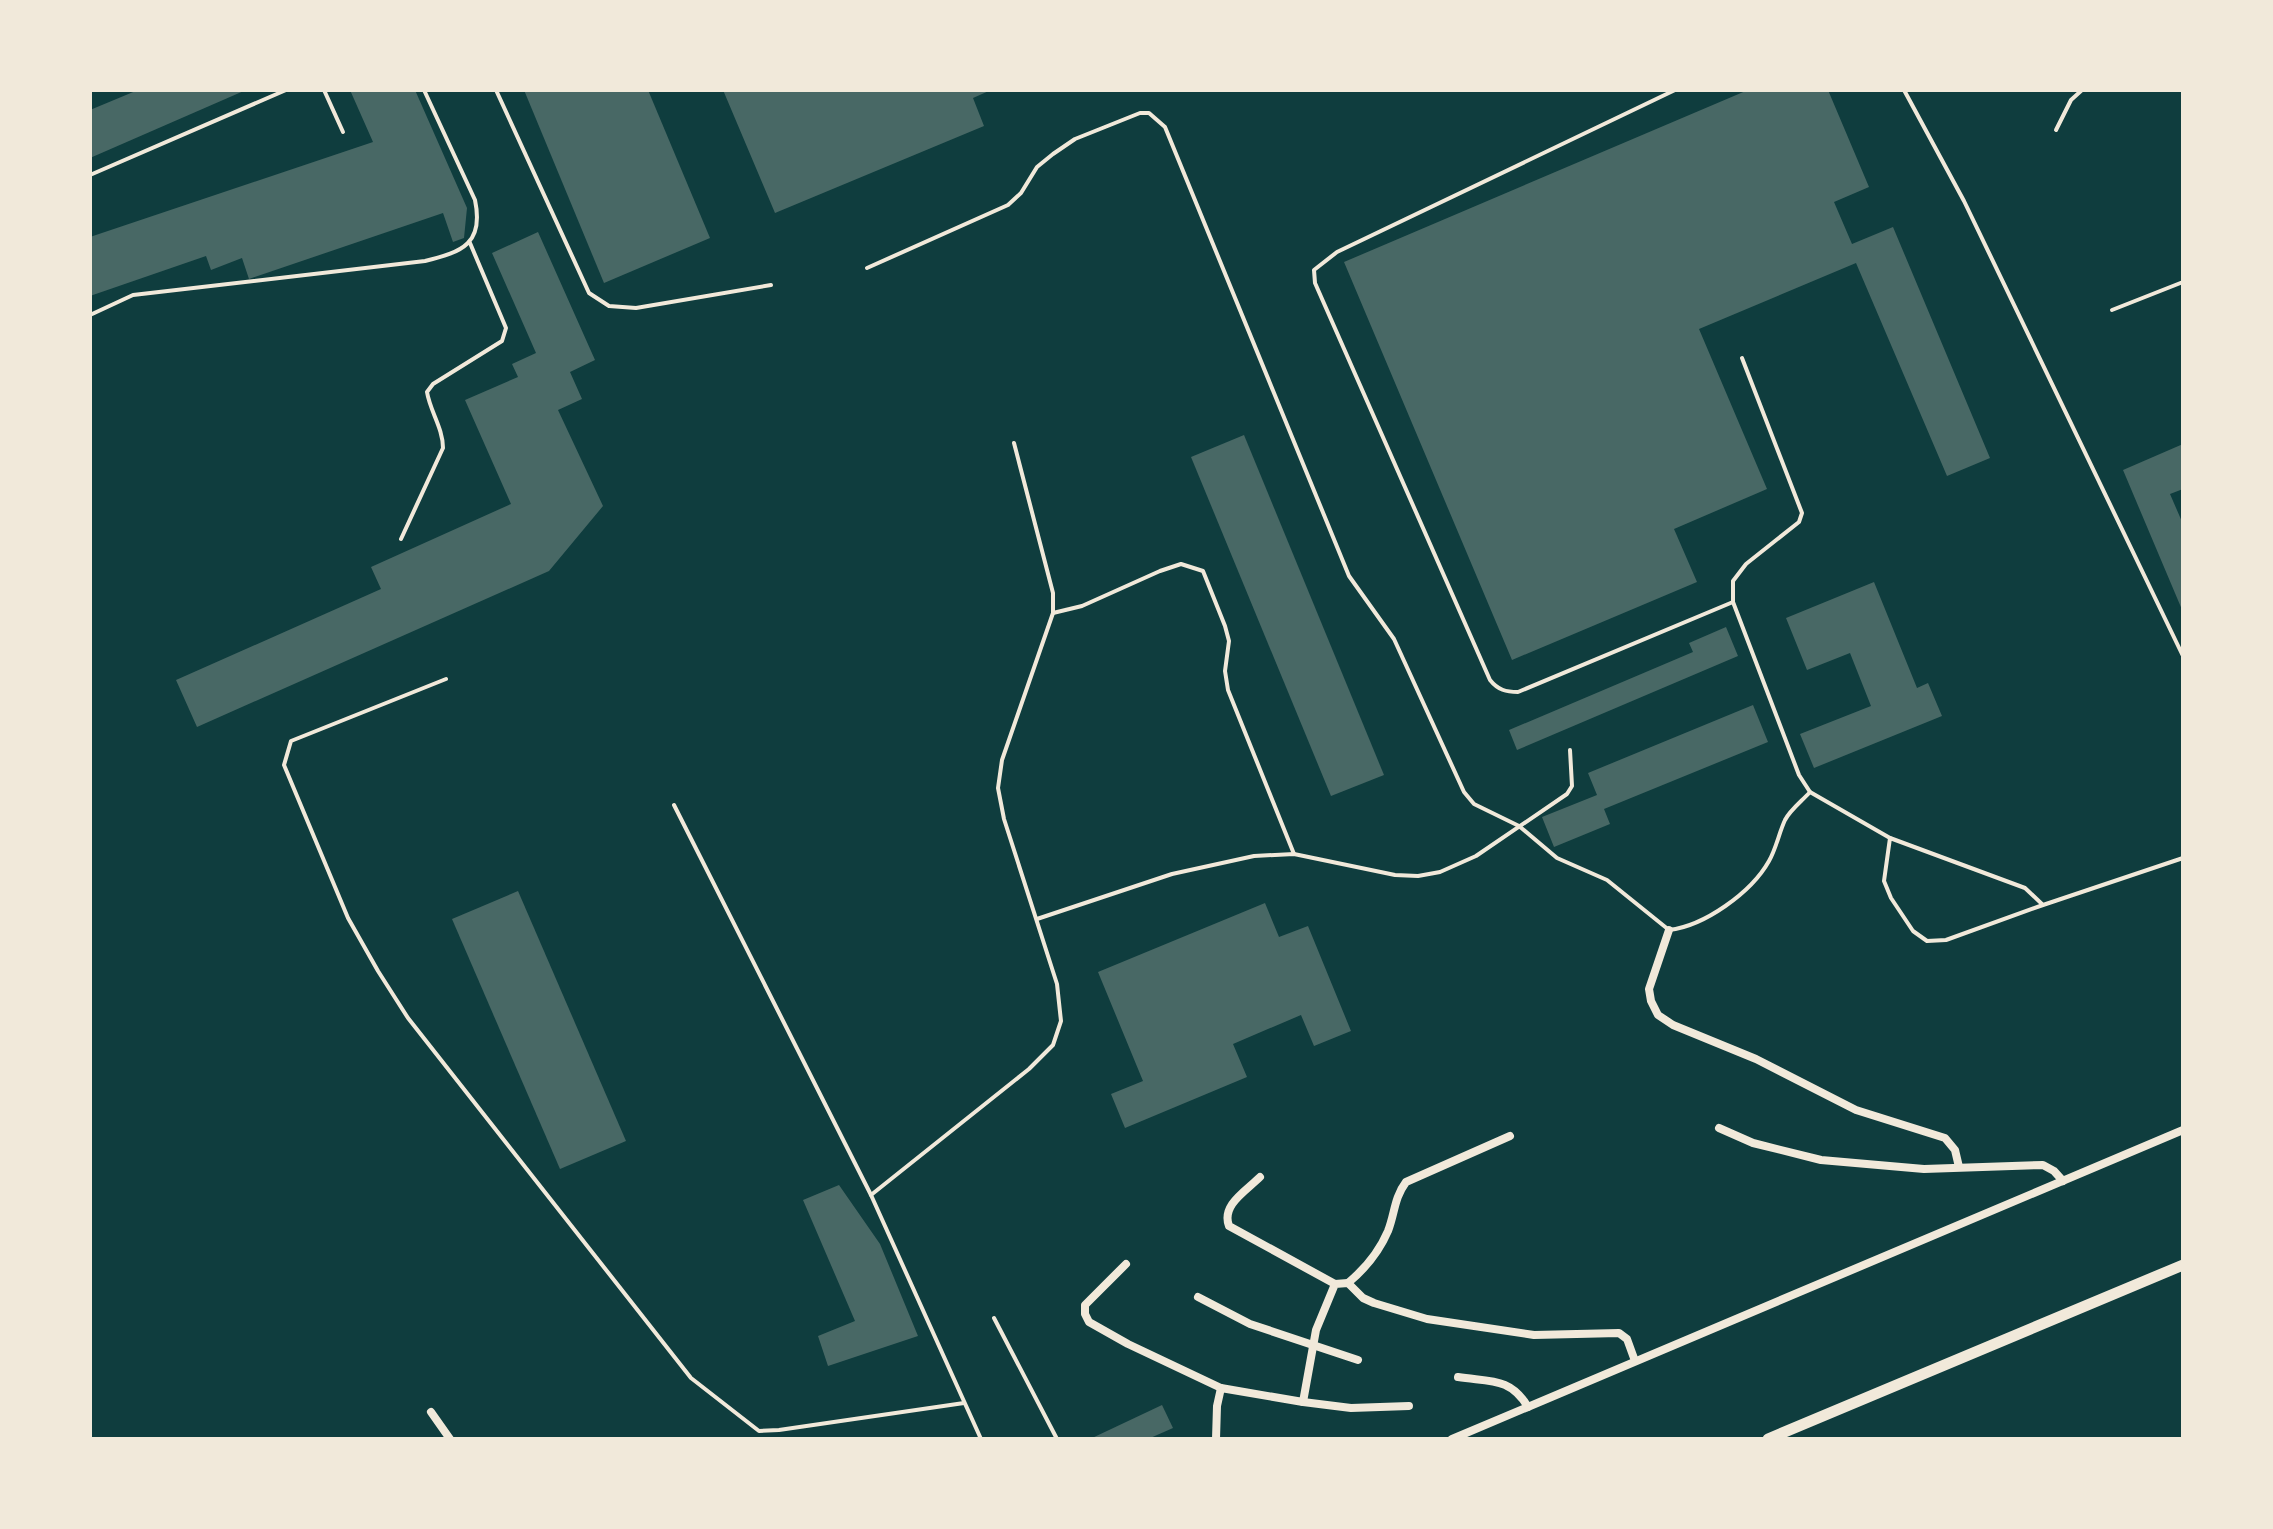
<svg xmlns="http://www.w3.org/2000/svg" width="2273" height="1529" viewBox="0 0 2273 1529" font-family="Poppins,sans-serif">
  <rect width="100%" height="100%" fill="#0f3d3e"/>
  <!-- building -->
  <g fill="#486865">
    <polygon points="138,90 246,90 90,158 90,110"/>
    <polygon points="350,90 415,90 467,208 464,238 453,242 443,213 249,279 242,258 211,270 206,256 90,296 90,237 373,142"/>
    <polygon points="524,90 648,90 710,238 604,283"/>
    <polygon points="723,90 991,90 973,98 984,126 775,213"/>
    <polygon points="1748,90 1828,90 1869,187 1834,202 1852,244 1893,227 1990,458 1947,476 1856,263 1699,329 1767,489 1674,529 1697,582 1512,660 1344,262"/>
    <polygon points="538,232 595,360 570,372 582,399 558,410 603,506 549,571 197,727 176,680 381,589 371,567 511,504 465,400 518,377 512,364 536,353 492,253"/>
    <polygon points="1244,435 1384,775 1331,796 1191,457"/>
    <polygon points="2183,444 2183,489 2170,494 2183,524 2183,612 2123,470"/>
    <polygon points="1874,582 1917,688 1928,683 1942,716 1814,768 1800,734 1871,706 1850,653 1807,670 1786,618"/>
    <polygon points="1726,627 1738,656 1517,750 1509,730 1693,652 1689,643"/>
    <polygon points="1753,705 1768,742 1604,809 1610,824 1554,847 1542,817 1597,795 1588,773"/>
    <polygon points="518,891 626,1141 560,1169 452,919"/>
    <polygon points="1265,903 1279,937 1308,926 1351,1031 1314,1046 1301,1015 1233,1044 1247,1077 1125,1128 1111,1094 1143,1081 1098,972"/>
    <polygon points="839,1185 880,1244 918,1336 828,1366 818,1336 855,1321 803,1200"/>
    <polygon points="1162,1405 1173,1428 1148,1439 1090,1439"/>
  </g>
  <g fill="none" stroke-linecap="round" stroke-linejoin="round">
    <!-- service -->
    <g stroke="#f1e9da" stroke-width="4">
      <polyline points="324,90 343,132"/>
      <polyline points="496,90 589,293 609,306 636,308 771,285"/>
      <path d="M1675,90L1337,252L1314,270L1315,283L1490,680C1498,690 1506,692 1518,692L1733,602"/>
      <polyline points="1904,90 1964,201 2183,656"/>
      <polyline points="2056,130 2071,100 2082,90"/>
      <polyline points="90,175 286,90"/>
      <path d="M867,268L1008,205L1021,193L1037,167L1053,154L1075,139L1140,113H1149L1165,127L1349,576L1394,639L1464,792L1474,804L1519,826L1557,858L1607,880L1669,930C1704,926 1751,893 1769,861C1776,849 1779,833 1785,820C1790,810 1802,801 1810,792"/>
      <polyline points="2112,310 2183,282"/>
      <path d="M90,315L133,295L425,261C463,252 484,243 475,200L424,90"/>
      <polyline points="1742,358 1802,513 1799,522 1746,564 1733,581 1733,602 1799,775 1810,792 1890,838"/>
      <path d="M401,539L443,448C443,428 430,411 427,392L433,384L502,341L506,328L470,243"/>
      <polyline points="1053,613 1082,606 1160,571 1181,564 1203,571 1225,626 1229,641 1225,671 1228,690 1294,854"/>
      <polyline points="446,679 291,741 284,765 348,918 378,971 408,1018 691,1378 759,1431 779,1430 964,1403"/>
      <polyline points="674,805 871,1195 981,1439"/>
      <polyline points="2043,905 2025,888 1890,838 1884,881 1891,898 1913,931 1927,941 1946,940 2043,905 2183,858"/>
      <polyline points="1037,919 1172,874 1254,856 1294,854 1395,875 1418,876 1440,872 1476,856 1567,794 1572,786 1570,750"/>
      <polyline points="871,1195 1029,1069 1053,1045 1061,1021 1057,984 1004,819 998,788 1002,760 1053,613 1053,593 1014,443"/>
      <polyline points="994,1318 1057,1439"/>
    </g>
    <!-- minor -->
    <g stroke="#f1e9da" stroke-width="8">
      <polyline points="1669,930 1649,989 1651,1001 1658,1015 1673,1025 1756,1059 1856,1110 1945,1138 1955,1150 1959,1167"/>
      <polyline points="1719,1128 1753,1143 1821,1160 1924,1169 2043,1165 2054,1171 2063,1181"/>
      <path d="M1260,1177C1246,1191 1221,1205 1229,1226L1335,1284"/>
      <polyline points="1126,1264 1085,1305 1085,1314 1089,1322 1128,1344 1221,1388"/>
      <path d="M1348,1283C1366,1268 1379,1252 1388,1231C1395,1213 1394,1198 1406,1182L1510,1136"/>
      <polyline points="1198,1297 1250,1324 1358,1360"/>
      <path d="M1458,1377C1490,1382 1510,1377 1528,1407"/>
      <polyline points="1303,1402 1351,1408 1409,1406"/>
      <polyline points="431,1412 450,1439"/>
      <polyline points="1216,1439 1217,1406 1221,1388 1303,1402 1316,1330 1335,1284 1348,1283 1363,1298 1374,1303 1427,1319 1534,1335 1619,1333 1627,1339 1635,1361"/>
      <polyline points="1452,1439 2183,1130"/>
    </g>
    <!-- tertiary -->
    <polyline stroke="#f1e9da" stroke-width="11" points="1768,1439 2183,1265"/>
  </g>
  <!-- border -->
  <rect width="2273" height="1529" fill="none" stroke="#f1e9da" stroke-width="184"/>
</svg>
